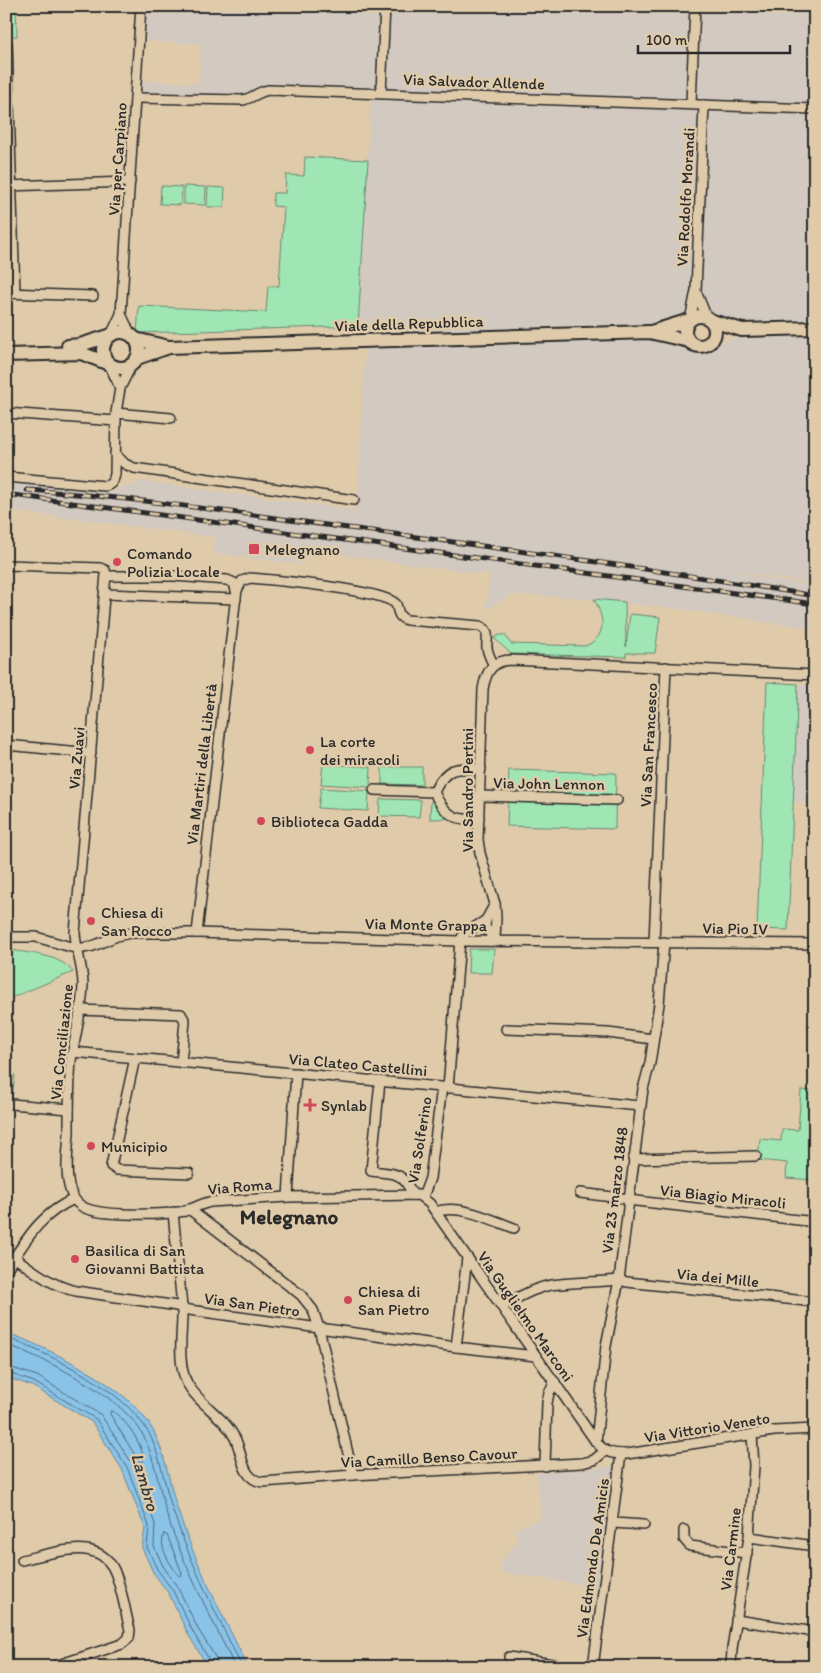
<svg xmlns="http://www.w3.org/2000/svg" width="821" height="1673" viewBox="0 0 821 1673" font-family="Itim,sans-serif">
  <rect width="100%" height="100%" fill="#dfcbaa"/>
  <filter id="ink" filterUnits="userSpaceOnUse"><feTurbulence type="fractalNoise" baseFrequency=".02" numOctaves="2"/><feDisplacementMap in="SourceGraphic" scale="10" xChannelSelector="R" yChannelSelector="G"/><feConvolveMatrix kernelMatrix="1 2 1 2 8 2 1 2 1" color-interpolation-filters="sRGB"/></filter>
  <g filter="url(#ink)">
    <!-- built -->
    <g fill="#d2c9c0">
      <polygon points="144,6 815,6 815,322 742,323 700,312 648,326 357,334 371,97 261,93 250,103 138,101 140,81 199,83 201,44 142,41"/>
      <polygon points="815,334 815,583 717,570 815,586 815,629 665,607 566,597 512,595 486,609 490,575 306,550 303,565 213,553 215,537 6,510 6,483 111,493 120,487 133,486 140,481 355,510 358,494 365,345 649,337 685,345 697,349 708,349 717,344 741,335"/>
      <polygon points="798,684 815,685 815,803 793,802"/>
      <polygon points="614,1466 616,1468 599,1587 499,1572 501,1563 507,1553 518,1541 514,1530 541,1518 537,1473"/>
    </g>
    <!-- green -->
    <g fill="#9fe6b4" stroke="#658870">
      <polygon points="6,6 16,6 17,36 6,37"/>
      <polygon points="305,157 368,160 358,326 137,333 139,306 266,312 268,286 279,286 284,207 273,206 273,193 285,193 286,175 304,176"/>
      <polygon points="161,186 182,187 181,205 160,204"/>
      <polygon points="184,186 206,187 205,205 184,204"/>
      <polygon points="208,187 225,188 224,207 207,207"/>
      <path d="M594,599L625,602L626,647L630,614L660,617L655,653H626V657L511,654L494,638L499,635H505L511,644L585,646C608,637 604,617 594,599Z"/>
      <polygon points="767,682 798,684 788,930 757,929"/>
      <polygon points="323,764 371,767 370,787 321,784"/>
      <polygon points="382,767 422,767 422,785 382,784"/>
      <polygon points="509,770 616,773 615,829 507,826"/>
      <polygon points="321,788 369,791 368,811 318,808"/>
      <polygon points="380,799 421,800 419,817 379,816"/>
      <polygon points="431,801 438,801 463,818 430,819"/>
      <path d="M6,949C29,954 58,953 73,972L6,1000Z"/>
      <polygon points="469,949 494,949 492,973 468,973"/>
      <polygon points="6,1074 15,1075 11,1104 6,1103"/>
      <polygon points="801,1090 815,1091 815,1180 786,1178 787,1163 758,1160 760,1139 781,1141 782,1129 798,1130"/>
    </g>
    <!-- water -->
    <path fill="#89c3e8" stroke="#63869c" d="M6,1332C51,1350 120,1382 148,1422C165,1446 169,1484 178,1511C196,1565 223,1616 248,1667H208L188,1634L169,1594L153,1572L142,1548L145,1528L122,1469L92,1422L32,1386L6,1377Z"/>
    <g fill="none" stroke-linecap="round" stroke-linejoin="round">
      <!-- shore -->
      <g stroke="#516877" stroke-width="1">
        <path d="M6,1337C52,1356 114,1384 143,1424C160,1446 164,1487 174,1514C192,1567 218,1617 242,1667"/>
        <path d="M6,1344C47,1360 114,1392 139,1428C154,1451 159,1489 167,1515C184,1567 211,1617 235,1667"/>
        <polyline points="6,1366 37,1376 101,1415 133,1465 155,1524 154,1546 163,1566 178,1588 198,1629 217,1660 218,1667"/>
        <polyline points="6,1372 34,1382 96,1419 127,1467 149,1526 147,1547 157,1569 173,1591 193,1632 211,1663 212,1667"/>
        <path d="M111,1411C124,1415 146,1449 143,1462H139L110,1414Z"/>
        <path d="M164,1534L167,1535L182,1573L181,1576L178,1575C170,1563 158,1548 164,1534Z"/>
      </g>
      <defs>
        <g id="street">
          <polyline points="7,44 15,293"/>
          <polyline points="381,93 385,6"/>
          <path d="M135,98L243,100C253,98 259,91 269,90L815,109"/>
          <polyline points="691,104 695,6"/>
          <polyline points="6,186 130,182"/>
          <polyline points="6,293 93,296"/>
          <polyline points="697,294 707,318"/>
          <polyline points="121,314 141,6"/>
          <polyline points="690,320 696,291 704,105"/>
          <polyline points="111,335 121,314 131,335"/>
          <polyline points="110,366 120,388 132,364"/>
          <polyline points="6,413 116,421"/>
          <polyline points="116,413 171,418"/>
          <polyline points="115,454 125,464 134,468 354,500"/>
          <path d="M6,477L105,486C111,485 114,480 115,474L116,413L120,388"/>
          <path d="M6,565L100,568L105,570L106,574L75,933C76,951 83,967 83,985C82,1011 75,1036 71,1061C69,1084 69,1109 69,1133C68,1150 65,1169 69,1186C71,1194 75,1203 83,1207C101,1217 164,1215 185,1211C193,1209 200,1204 210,1202L288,1197L419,1195L430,1204L596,1442C605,1453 613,1454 627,1454L774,1431L815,1429"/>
          <polyline points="107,576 174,576 227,580 234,583 236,591"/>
          <polyline points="105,594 236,599"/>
          <polyline points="6,745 91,753"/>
          <polyline points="374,790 434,792"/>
          <polyline points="480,796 617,800"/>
          <path d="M479,818C456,823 443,813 434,792C446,767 455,767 481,769"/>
          <path d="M197,933L235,604L237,590L242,581L250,578C275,580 383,590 396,604C399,612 397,617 407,620L480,626C491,631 486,639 487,648C488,654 491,659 493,664"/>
          <polyline points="6,937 36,937 78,949 93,946 117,936 130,933 197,933 460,941 815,944"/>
          <path d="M495,940L485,927L486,920L495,904L480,853L478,840L483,689C486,671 493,660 512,660L815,675"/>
          <polyline points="495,940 496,917 495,904"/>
          <polyline points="654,942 666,667"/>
          <polyline points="79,1010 181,1014 185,1021 181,1063"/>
          <polyline points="506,1029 608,1033 653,1039"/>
          <polyline points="73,1052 640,1106"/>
          <polyline points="135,1058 111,1166 117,1170 189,1173"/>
          <path d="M380,1081L371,1171C396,1174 402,1171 413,1195"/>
          <polyline points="448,1088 460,941 464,934 486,920"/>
          <polyline points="11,1104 69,1109"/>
          <polyline points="633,1159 756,1156"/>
          <polyline points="580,1193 629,1199"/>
          <polyline points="288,1197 296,1073"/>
          <polyline points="423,1197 430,1178 442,1087"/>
          <polyline points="628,1200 815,1222"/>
          <polyline points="189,1209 301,1295 313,1310 319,1328 353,1475"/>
          <path d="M173,1212C176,1244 179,1276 182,1307C183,1331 176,1361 187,1383C199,1405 224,1416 235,1438C243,1454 241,1480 263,1482L353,1475L582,1463L594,1460L605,1451"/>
          <path d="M436,1212C458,1203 492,1220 514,1228"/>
          <path d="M14,1257C34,1271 52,1286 76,1291L164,1304L177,1306L182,1309L456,1347L536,1356"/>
          <path d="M6,1270C27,1239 39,1215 74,1199"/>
          <path d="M502,1306C519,1297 539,1285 560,1284C579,1282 599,1282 619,1280L627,1282L815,1302"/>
          <polyline points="456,1347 467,1258"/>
          <polyline points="596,1442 606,1346 619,1280 643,1089 650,1063 659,1004 664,942"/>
          <polyline points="545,1466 547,1403 549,1393 555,1382"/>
          <polyline points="613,1523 644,1525"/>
          <polyline points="684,1530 684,1539 690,1546 747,1553"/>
          <polyline points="749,1537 815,1546"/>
          <path d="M22,1560C50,1554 98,1535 114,1570C122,1588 125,1611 130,1630L129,1638L122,1644L52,1667"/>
          <polyline points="736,1620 815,1632"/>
          <polyline points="509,1657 571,1667"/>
          <polyline points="593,1667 621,1454"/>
          <polyline points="731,1667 732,1649 749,1537 754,1466 752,1435"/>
        </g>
        <g id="secondary">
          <circle cx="700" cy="331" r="15"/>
          <polyline points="712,321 742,330 815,328"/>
          <circle cx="121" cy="350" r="18"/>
          <polyline points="651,332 690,320"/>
          <polyline points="135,339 169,347 137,358"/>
          <polyline points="68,346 80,345 109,336"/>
          <polyline points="169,347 649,332 689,341"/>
          <polyline points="6,355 81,353 109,364"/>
        </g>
      </defs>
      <!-- street casing -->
      <use href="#street" stroke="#2b2b2b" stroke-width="12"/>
      <!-- secondary casing -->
      <use href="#secondary" stroke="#2b2b2b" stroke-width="16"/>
      <!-- street -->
      <use href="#street" stroke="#dfcbaa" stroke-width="9"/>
      <!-- secondary -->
      <use href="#secondary" stroke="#dfcbaa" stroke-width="12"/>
      <defs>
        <g id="rail">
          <path d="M27,490C143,498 257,516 372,531C520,551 668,571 815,596"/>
          <polyline points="6,494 815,604"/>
        </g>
      </defs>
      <!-- rail casing -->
      <use href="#rail" stroke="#2b2b2b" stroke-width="5"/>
      <!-- rail -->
      <use href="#rail" stroke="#dfcbaa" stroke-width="3" stroke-dasharray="9" stroke-linecap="butt"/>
    </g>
  </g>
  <!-- markers -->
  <g fill="#d1495b" stroke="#dfcbaa" stroke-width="2">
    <rect x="248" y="543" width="12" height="12" rx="2.5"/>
    <circle cx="117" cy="562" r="5"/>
    <circle cx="310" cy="750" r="5"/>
    <circle cx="261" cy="821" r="5"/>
    <circle cx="91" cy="921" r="5"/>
    <path d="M307.5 1097.5h5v5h5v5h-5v5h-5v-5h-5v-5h5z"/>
    <circle cx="91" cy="1146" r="5"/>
    <circle cx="75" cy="1259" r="5"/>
    <circle cx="348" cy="1300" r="5"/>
  </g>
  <g text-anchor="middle" stroke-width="5" stroke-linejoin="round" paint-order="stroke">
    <!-- street labels -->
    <g font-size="16" fill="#2b2b2b" stroke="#dfcbaa">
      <text transform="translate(474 81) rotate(2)" y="6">Via Salvador Allende</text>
      <text transform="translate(117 159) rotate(-86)" y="6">Via per Carpiano</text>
      <text transform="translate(685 197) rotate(-87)" y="6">Via Rodolfo Morandi</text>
      <text transform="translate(409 323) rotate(-2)" y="6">Viale della Repubblica</text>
      <text transform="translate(648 745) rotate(-87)" y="6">Via San Francesco</text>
      <text transform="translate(76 758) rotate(-85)" y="6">Via Zuavi</text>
      <text transform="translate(201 764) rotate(-83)" y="6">Via Martiri della Libertà</text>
      <text transform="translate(549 783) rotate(1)" y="6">Via John Lennon</text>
      <text transform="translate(467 790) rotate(-90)" y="6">Via Sandro Pertini</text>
      <text transform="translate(426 924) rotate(1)" y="6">Via Monte Grappa</text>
      <text transform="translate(735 928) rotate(1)" y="6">Via Pio IV</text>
      <text transform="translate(61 1042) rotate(-84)" y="6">Via Conciliazione</text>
      <text transform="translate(358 1064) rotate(5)" y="6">Via Clateo Castellini</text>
      <text transform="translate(419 1140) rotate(-81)" y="6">Via Solferino</text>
      <text transform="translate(240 1186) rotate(-5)" y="6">Via Roma</text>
      <text transform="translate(614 1190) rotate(-83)" y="6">Via 23 marzo 1848</text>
      <text transform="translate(723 1196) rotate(6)" y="6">Via Biagio Miracoli</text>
      <text transform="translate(718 1277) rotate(6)" y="6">Via dei Mille</text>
      <text transform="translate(252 1304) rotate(8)" y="6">Via San Pietro</text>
      <text transform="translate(526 1316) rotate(55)" y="6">Via Guglielmo Marconi</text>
      <text transform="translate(707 1427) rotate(-9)" y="6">Via Vittorio Veneto</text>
      <text transform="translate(429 1457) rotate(-3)" y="6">Via Camillo Benso Cavour</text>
      <text transform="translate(730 1549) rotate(-83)" y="6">Via Carmine</text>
      <text transform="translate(592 1558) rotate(-82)" y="6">Via Edmondo De Amicis</text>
    </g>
    <!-- poi labels -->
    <g font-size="16" fill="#2b2b2b" stroke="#dfcbaa" text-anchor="start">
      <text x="265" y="555">Melegnano</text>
      <text x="127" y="559">Comando<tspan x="127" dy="18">Polizia Locale</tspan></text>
      <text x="320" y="747">La corte<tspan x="320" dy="18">dei miracoli</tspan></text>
      <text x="271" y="827">Biblioteca Gadda</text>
      <text x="101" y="918">Chiesa di<tspan x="101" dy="18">San Rocco</tspan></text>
      <text x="321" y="1111">Synlab</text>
      <text x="101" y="1152">Municipio</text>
      <text x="85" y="1256">Basilica di San<tspan x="85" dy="18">Giovanni Battista</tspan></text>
      <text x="358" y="1297">Chiesa di<tspan x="358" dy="18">San Pietro</tspan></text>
    </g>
    <!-- water labels -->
    <g font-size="18" font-style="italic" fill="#343a3e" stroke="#dfcbaa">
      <text transform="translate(145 1482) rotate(74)" y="6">Lambro</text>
    </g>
    <!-- district labels -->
    <g font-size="21" font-weight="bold" fill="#2b2b2b" stroke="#dfcbaa">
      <text x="289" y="1224">Melegnano</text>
    </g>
  </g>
  <!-- margin -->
  <rect width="821" height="1673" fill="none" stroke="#dfcbaa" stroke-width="25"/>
  <rect x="12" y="12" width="796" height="1648" fill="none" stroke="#2b2b2b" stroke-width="2" filter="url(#ink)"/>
  <!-- scale -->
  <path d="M638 45v8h152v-8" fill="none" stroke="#2b2b2b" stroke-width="2.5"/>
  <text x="646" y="45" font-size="15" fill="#2b2b2b" stroke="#dfcbaa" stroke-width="4" paint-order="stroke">100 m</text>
</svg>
